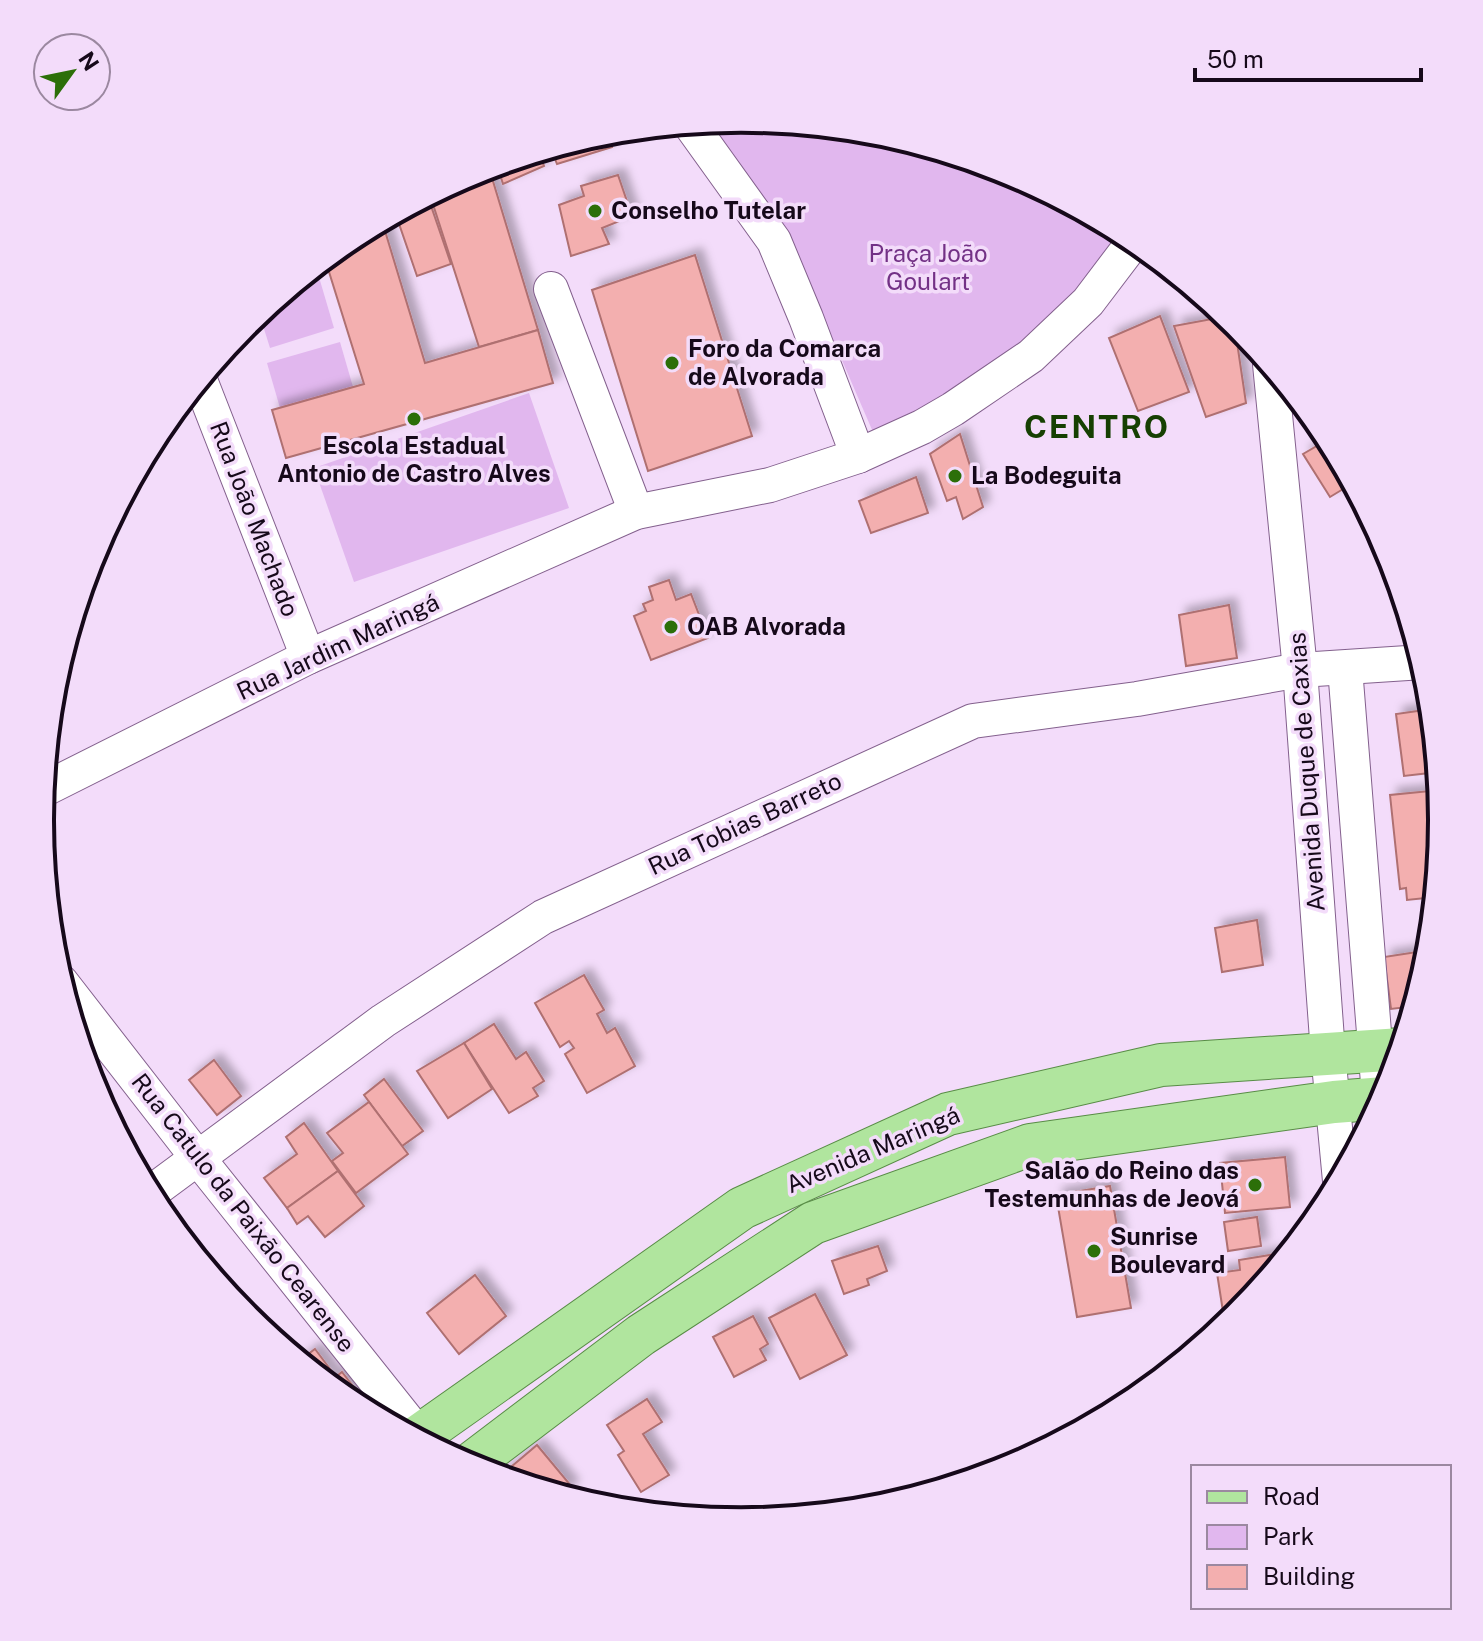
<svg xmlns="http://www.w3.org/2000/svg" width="1483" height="1641" viewBox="0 0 1483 1641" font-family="'Public Sans',sans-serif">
  <defs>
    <filter id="shadow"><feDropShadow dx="7" dy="-7" stdDeviation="4" flood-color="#0004"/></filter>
  </defs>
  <rect width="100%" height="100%" fill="#f3dcfa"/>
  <!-- green -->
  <g fill="#e1b7ee">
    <polygon points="742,119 879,133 1010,173 1122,232 1044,329 876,439 787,233 704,123"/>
    <polygon points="316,267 334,328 270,348 259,313"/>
    <polygon points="340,342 353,387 280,408 267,363"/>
    <polygon points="529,393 569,508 354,582 314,468"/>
  </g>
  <!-- building -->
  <g fill="#f3afaf" stroke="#af7071" stroke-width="2" filter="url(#shadow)">
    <polygon points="608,132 612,147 557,164 551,149"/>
    <polygon points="539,152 544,166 503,184 497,165"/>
    <polygon points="489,168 538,330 479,347 430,195 473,172"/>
    <polygon points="618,175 632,216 602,228 609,244 571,256 559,205 584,196 581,186"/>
    <polygon points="430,203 451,264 417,276 396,215"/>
    <polygon points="382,221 425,363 538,330 553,383 286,458 272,410 364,384 325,259 352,237"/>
    <polygon points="695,255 752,436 648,471 592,290"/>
    <polygon points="1160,316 1189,392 1138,411 1109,338"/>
    <polygon points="1228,316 1234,322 1246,403 1206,417 1174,326"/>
    <polygon points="960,434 983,507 963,519 956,497 947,501 930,454"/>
    <polygon points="1329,439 1353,483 1330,497 1303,454"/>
    <polygon points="916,477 928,513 871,533 859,501"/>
    <polygon points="669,580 676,600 691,594 708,638 651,660 634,616 646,611 643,604 653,600 649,587"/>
    <polygon points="1229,605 1237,658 1186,666 1179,615"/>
    <polygon points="1432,709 1438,772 1404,776 1396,714"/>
    <polygon points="1440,790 1443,821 1435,897 1407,900 1406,888 1400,889 1390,795"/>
    <polygon points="1257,920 1263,965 1222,972 1215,928"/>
    <polygon points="1430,950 1415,1006 1391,1009 1384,957"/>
    <polygon points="584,975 604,1010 597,1014 607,1033 615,1028 635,1066 587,1093 565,1054 574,1048 569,1041 560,1047 535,1003"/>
    <polygon points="494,1024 516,1059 526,1052 544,1081 533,1088 538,1096 509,1113 464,1043"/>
    <polygon points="464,1043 492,1089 448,1118 417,1071"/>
    <polygon points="214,1060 241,1096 217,1115 189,1080"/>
    <polygon points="384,1079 423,1131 402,1146 364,1095"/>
    <polygon points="369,1102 408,1154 356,1193 332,1161 343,1153 327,1133"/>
    <polygon points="304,1123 338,1171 287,1208 264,1178 297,1154 286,1137"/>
    <polygon points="1285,1157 1290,1207 1225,1213 1220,1163"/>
    <polygon points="338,1171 364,1206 325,1237 308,1216 297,1224 287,1208"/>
    <polygon points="1110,1186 1131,1308 1077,1317 1056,1195"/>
    <polygon points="1257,1217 1261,1246 1228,1251 1224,1222"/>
    <polygon points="878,1246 887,1271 867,1279 869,1285 844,1294 832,1261"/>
    <polygon points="1276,1254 1278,1267 1238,1316 1224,1318 1217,1273 1240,1270 1239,1260"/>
    <polygon points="475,1275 506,1316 459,1354 427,1313"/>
    <polygon points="815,1294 847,1355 800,1379 769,1318"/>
    <polygon points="753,1316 768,1344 760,1349 766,1360 734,1377 713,1337"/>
    <polygon points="315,1349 336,1377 327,1383 299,1361"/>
    <polygon points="342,1372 377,1417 351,1404 327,1384"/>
    <polygon points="647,1399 662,1422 643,1434 669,1475 641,1492 618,1455 624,1451 607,1425"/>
    <polygon points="537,1445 572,1487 561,1495 499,1477"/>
  </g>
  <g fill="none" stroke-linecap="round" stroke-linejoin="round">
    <defs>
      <g id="minor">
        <polyline points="690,124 774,241 806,318 858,456"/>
        <polyline points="551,289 636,512"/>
        <polyline points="1270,364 1300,670 1328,1053 1340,1181"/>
        <polyline points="200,380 308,657"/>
        <polyline points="1345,668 1380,1108"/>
        <polyline points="43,790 308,657 636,512 770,485 858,456 922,427 953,409 1031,356 1088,302 1135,240"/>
        <polyline points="61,982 197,1157 426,1444"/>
        <polyline points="149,1194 383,1021 543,917 973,721 1137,699 1300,670 1423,662"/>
      </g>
      <g id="major">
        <polyline points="416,1438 742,1208 948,1114 1161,1065 1402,1049"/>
        <polyline points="468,1466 641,1335 813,1223 1030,1145 1334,1102 1385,1098"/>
      </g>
    </defs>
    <!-- minor casing -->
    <use href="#minor" stroke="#83608d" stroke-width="36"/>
    <!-- major casing -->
    <use href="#major" stroke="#588c46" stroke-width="44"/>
    <!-- minor -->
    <use href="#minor" stroke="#fff" stroke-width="34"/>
    <!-- major -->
    <use href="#major" stroke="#b0e59e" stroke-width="42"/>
  </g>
  <!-- markers -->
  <g fill="#2c6f09" stroke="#f3dcfa" stroke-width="3">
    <circle cx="595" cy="211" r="8"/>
    <circle cx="672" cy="363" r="8"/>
    <circle cx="414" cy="419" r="8"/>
    <circle cx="955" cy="476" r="8"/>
    <circle cx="671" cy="627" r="8"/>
    <circle cx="1255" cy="1185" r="8"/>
    <circle cx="1094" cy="1251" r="8"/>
  </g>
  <g text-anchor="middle" stroke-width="7" stroke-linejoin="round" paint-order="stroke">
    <!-- poi labels -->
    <g font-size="24" font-weight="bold" fill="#16091a" stroke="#f3dcfa" text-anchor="start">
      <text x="611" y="219">Conselho Tutelar</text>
      <text x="688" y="357">Foro da Comarca<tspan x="688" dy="28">de Alvorada</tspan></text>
      <text x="414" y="454" text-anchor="middle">Escola Estadual<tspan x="414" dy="28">Antonio de Castro Alves</tspan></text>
      <text x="971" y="484">La Bodeguita</text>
      <text x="687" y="635">OAB Alvorada</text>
      <text x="1239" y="1179" text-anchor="end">Salão do Reino das<tspan x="1239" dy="28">Testemunhas de Jeová</tspan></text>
      <text x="1110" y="1245">Sunrise<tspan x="1110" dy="28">Boulevard</tspan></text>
    </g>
    <!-- park labels -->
    <g font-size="24" fill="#733186" stroke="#f3dcfa">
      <text x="928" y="262">Praça João<tspan x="928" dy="28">Goulart</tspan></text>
    </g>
    <!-- street labels -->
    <g font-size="24" fill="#16091a" stroke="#f3dcfa">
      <text transform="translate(254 519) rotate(69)" y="8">Rua João Machado</text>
      <text transform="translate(338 647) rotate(-25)" y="8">Rua Jardim Maringá</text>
      <text transform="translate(1307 772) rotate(-94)" y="8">Avenida Duque de Caxias</text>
      <text transform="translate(745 824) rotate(-25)" y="8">Rua Tobias Barreto</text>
      <text transform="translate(873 1150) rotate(-23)" y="8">Avenida Maringá</text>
      <text transform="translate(243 1213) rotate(52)" y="8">Rua Catulo da Paixão Cearense</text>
    </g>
    <!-- district labels -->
    <g font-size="32" font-weight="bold" letter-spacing="2" fill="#164002" stroke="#f3dcfa">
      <text x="1097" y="438">CENTRO</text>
    </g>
  </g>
  <!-- crop -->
  <path d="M0 0H1483V1641H0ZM54 820a687 687 0 1 1 1374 0a687 687 0 1 1-1374 0Z" fill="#f3dcfa" fill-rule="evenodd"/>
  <path fill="none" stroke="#16091a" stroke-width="4" d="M54 820a687 687 0 1 1 1374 0a687 687 0 1 1-1374 0Z"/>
  <!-- legend -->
  <rect x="1191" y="1465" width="260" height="144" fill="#f3dcfa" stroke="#9b88a0" stroke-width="2"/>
  <rect x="1207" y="1491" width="40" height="12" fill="#b0e59e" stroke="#9b88a0" stroke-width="2"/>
  <text x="1263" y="1505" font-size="24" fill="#16091a">Road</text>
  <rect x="1207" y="1525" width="40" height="24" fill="#e1b7ee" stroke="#9b88a0" stroke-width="2"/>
  <text x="1263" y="1545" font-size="24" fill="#16091a">Park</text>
  <rect x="1207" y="1565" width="40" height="24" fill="#f3afaf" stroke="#9b88a0" stroke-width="2"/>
  <text x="1263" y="1585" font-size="24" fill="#16091a">Building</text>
  <!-- north arrow -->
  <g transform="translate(72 72) rotate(57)"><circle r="38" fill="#f3dcfa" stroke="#9b88a0" stroke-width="2"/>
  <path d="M0-6L14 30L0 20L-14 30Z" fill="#2c6f09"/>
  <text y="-12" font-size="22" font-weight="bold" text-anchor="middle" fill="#16091a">N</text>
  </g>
  <!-- scale -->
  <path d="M1195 68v12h226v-12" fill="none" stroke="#16091a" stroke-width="4"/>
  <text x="1207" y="68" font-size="24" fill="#16091a" stroke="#f3dcfa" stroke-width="6" paint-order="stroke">50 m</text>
</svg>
